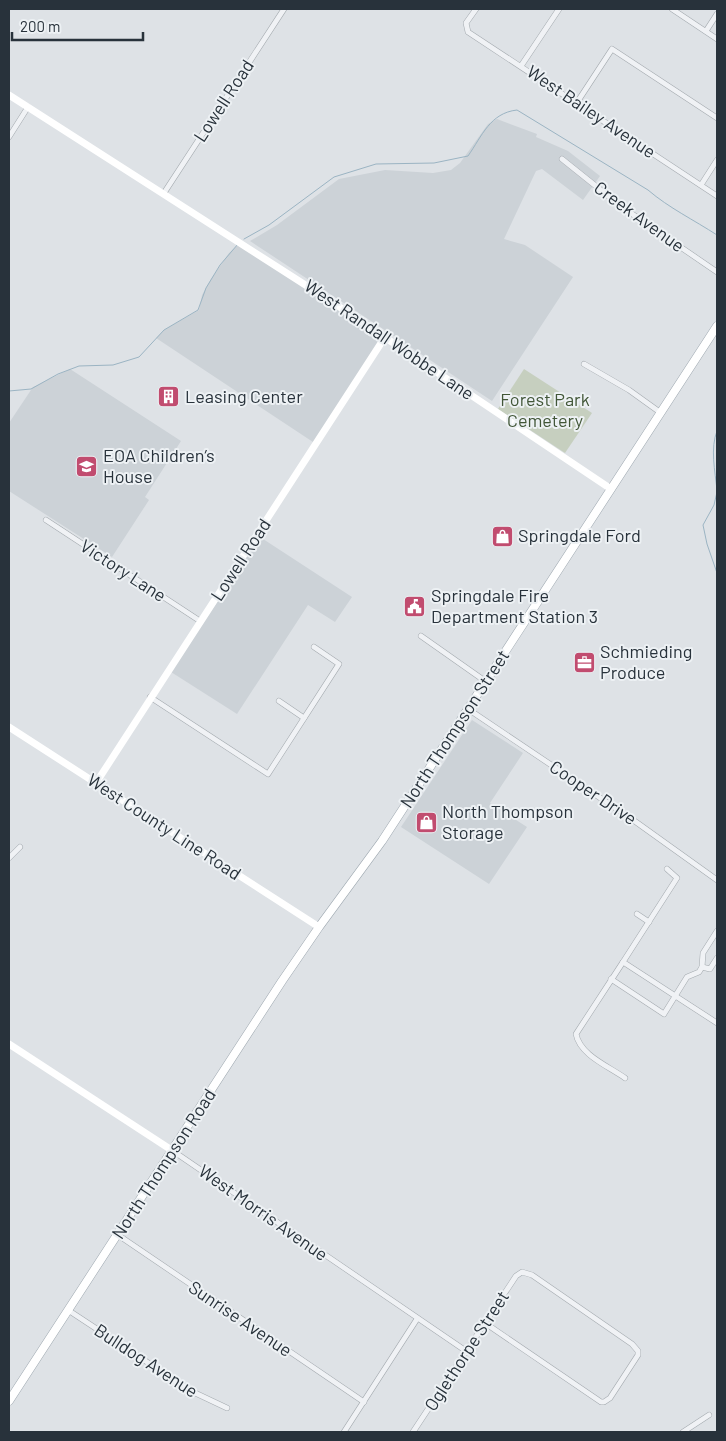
<svg xmlns="http://www.w3.org/2000/svg" width="726" height="1441" viewBox="0 0 726 1441" font-family="Barlow,sans-serif">
  <rect width="100%" height="100%" fill="#dee2e6"/>
  <!-- built -->
  <g fill="#ccd2d7">
    <polygon points="497,119 537,134 536,137 568,151 600,176 583,200 542,169 536,171 504,239 525,245 573,277 492,401 250,241 277,225 339,179 385,170 433,173 451,170 460,163 488,124"/>
    <polygon points="241,242 385,337 316,444 156,338 164,330 199,310 202,295 211,279 229,253"/>
    <polygon points="70,369 181,441 145,497 149,500 112,557 9,491 9,423 33,387"/>
    <polygon points="260,537 352,597 335,622 308,605 237,714 171,672"/>
    <polygon points="472,720 523,753 490,803 527,827 489,884 401,827"/>
  </g>
  <!-- green -->
  <polygon fill="#c6cfbf" points="524,369 592,413 565,453 498,409"/>
  <g fill="none" stroke-linecap="round" stroke-linejoin="round">
    <!-- stream -->
    <g stroke="#9bb4c3" stroke-width="1">
      <path d="M244,239L269,225L334,177L376,164L434,163L468,156C482,136 490,113 517,110L648,190C669,208 694,220 717,235"/>
      <polyline points="9,391 31,389 58,374 79,366 113,365 139,357 164,330 198,310 206,288 220,265 238,244"/>
      <path d="M717,431C710,448 715,471 717,490"/>
      <polyline points="717,492 714,505 703,525 707,544 717,573 717,597"/>
    </g>
    <defs>
      <g id="street">
        <polyline points="476,9 466,23 468,32 717,196"/>
        <polyline points="672,9 717,39"/>
        <polyline points="706,31 717,14"/>
        <polyline points="521,66 559,9"/>
        <polyline points="576,104 612,49 717,118"/>
        <polyline points="9,137 28,107"/>
        <polyline points="562,159 622,207 717,272"/>
        <polyline points="701,185 717,160"/>
        <polyline points="164,193 284,9"/>
        <polyline points="584,364 629,390 661,413"/>
        <polyline points="46,520 200,621"/>
        <polyline points="421,636 485,681"/>
        <polyline points="150,697 268,774 339,664 314,647"/>
        <polyline points="279,701 304,718"/>
        <polyline points="468,709 636,822 717,880"/>
        <polyline points="9,858 20,847"/>
        <polyline points="667,869 677,878 623,962 717,1023"/>
        <polyline points="637,914 649,922"/>
        <path d="M623,962L576,1034C580,1055 608,1066 625,1078"/>
        <polyline points="702,967 710,969 717,958"/>
        <polyline points="611,979 664,1014 687,977 699,972 702,967 703,953 717,931"/>
        <polyline points="173,1151 466,1351"/>
        <polyline points="118,1235 364,1402"/>
        <polyline points="68,1310 191,1391 227,1408"/>
        <polyline points="344,1432 417,1319"/>
        <polyline points="413,1432 516,1276 522,1272 532,1275 632,1344 638,1351 638,1355 610,1398 604,1402 601,1402 485,1323"/>
        <polyline points="683,1432 709,1415"/>
      </g>
      <polyline id="primary" points="9,1401 282,981 319,927 382,841 717,326"/>
    </defs>
    <!-- street casing -->
    <use href="#street" stroke="#a4aaaf" stroke-width="6"/>
    <!-- primary casing -->
    <use href="#primary" stroke="#9ea8b0" stroke-width="9"/>
    <!-- street -->
    <use href="#street" stroke="#f0f2f5" stroke-width="5"/>
    <!-- secondary -->
    <g stroke="#fff" stroke-width="7">
      <polyline points="9,95 335,304 611,489"/>
      <polyline points="9,727 319,927"/>
      <polyline points="96,783 385,337"/>
      <polyline points="9,1044 173,1151"/>
    </g>
    <!-- primary -->
    <use href="#primary" stroke="#fff" stroke-width="8"/>
  </g>
  <!-- icons -->
  <defs>
    <symbol id="building-square" viewBox="-11 -11 22 22"><rect x="-9" y="-9" width="18" height="18" rx="4" fill="#c14c6f" stroke="#edf1f4"/><path d="M-4-6H4V6H1V3H-1V6H-4ZM-2.5-4.3h1.7v1.8h-1.7ZM.8-4.3h1.7v1.8H.8ZM-2.5-1h1.7V.8h-1.7ZM.8-1h1.7V.8H.8Z" fill="#fff"/></symbol>
    <symbol id="school-square" viewBox="-11 -11 22 22"><rect x="-9" y="-9" width="18" height="18" rx="4" fill="#c14c6f" stroke="#edf1f4"/><path d="M0-5L7-2L0 1L-7-2ZM-4 1L0 2.5L4 1V4Q0 6-4 4Z" fill="#fff"/></symbol>
    <symbol id="shop-square" viewBox="-11 -11 22 22"><rect x="-9" y="-9" width="18" height="18" rx="4" fill="#c14c6f" stroke="#edf1f4"/><path d="M-5-2.5h2.3a2.7 3.5 0 0 1 5.4 0H5L5.5 6h-11ZM-1.5-2.5h3a1.5 2.3 0 0 0-3 0Z" fill="#fff"/></symbol>
    <symbol id="civic-square" viewBox="-11 -11 22 22"><rect x="-9" y="-9" width="18" height="18" rx="4" fill="#c14c6f" stroke="#edf1f4"/><path d="M-.6-6.5H3V-4.5H.6V-3L4-1V1h2V6H-6V1h2V-1L-.6-3ZM-1.2 2.5V6h2.4V2.5Z" fill="#fff"/></symbol>
    <symbol id="office-square" viewBox="-11 -11 22 22"><rect x="-9" y="-9" width="18" height="18" rx="4" fill="#c14c6f" stroke="#edf1f4"/><path d="M-6-3h4V-5.5h4V-3h4V5H-6ZM-1-4.5V-3h2v-1.5ZM-6 0V1H6V0Z" fill="#fff"/></symbol>
  </defs>
  <g fill-rule="evenodd">
    <use href="#building-square" x="156" y="384" width="25" height="25"/>
    <use href="#school-square" x="74" y="454" width="25" height="25"/>
    <use href="#shop-square" x="490" y="524" width="25" height="25"/>
    <use href="#civic-square" x="402" y="594" width="25" height="25"/>
    <use href="#office-square" x="572" y="650" width="25" height="25"/>
    <use href="#shop-square" x="414" y="810" width="25" height="25"/>
  </g>
  <g text-anchor="middle" stroke-width="4" stroke-linejoin="round" paint-order="stroke">
    <!-- street labels -->
    <g font-size="18" fill="#28323b" stroke="#edf1f4">
      <text transform="translate(224 101) rotate(-57)" y="6">Lowell Road</text>
      <text transform="translate(591 112) rotate(34)" y="6">West Bailey Avenue</text>
      <text transform="translate(639 217) rotate(36)" y="6">Creek Avenue</text>
      <text transform="translate(389 340) rotate(34)" y="6">West Randall Wobbe Lane</text>
      <text transform="translate(241 560) rotate(-57)" y="6">Lowell Road</text>
      <text transform="translate(123 571) rotate(33)" y="6">Victory Lane</text>
      <text transform="translate(455 729) rotate(-57)" y="6">North Thompson Street</text>
      <text transform="translate(593 793) rotate(34)" y="6">Cooper Drive</text>
      <text transform="translate(164 827) rotate(33)" y="6">West County Line Road</text>
      <text transform="translate(164 1164) rotate(-57)" y="6">North Thompson Road</text>
      <text transform="translate(263 1213) rotate(35)" y="6">West Morris Avenue</text>
      <text transform="translate(240 1319) rotate(34)" y="6">Sunrise Avenue</text>
      <text transform="translate(467 1351) rotate(-57)" y="6">Oglethorpe Street</text>
      <text transform="translate(146 1361) rotate(33)" y="6">Bulldog Avenue</text>
    </g>
    <!-- poi labels -->
    <g font-size="18" fill="#28323b" stroke="#edf1f4" text-anchor="start">
      <text x="185" y="403">Leasing Center</text>
      <text x="103" y="462">EOA Children’s<tspan x="103" dy="21">House</tspan></text>
      <text x="518" y="542">Springdale Ford</text>
      <text x="431" y="602">Springdale Fire<tspan x="431" dy="21">Department Station 3</tspan></text>
      <text x="600" y="658">Schmieding<tspan x="600" dy="21">Produce</tspan></text>
      <text x="442" y="818">North Thompson<tspan x="442" dy="21">Storage</tspan></text>
    </g>
    <!-- park labels -->
    <g font-size="18" fill="#415637" stroke="#edf1f4">
      <text x="545" y="406">Forest Park<tspan x="545" dy="21">Cemetery</tspan></text>
    </g>
  </g>
  <!-- border -->
  <rect width="726" height="1441" fill="none" stroke="#28323b" stroke-width="20"/>
  <!-- scale -->
  <path d="M12 32v8h131v-8" fill="none" stroke="#28323b" stroke-width="2.5"/>
  <text x="20" y="32" font-size="15" fill="#28323b" stroke="#edf1f4" stroke-width="4" paint-order="stroke">200 m</text>
</svg>
